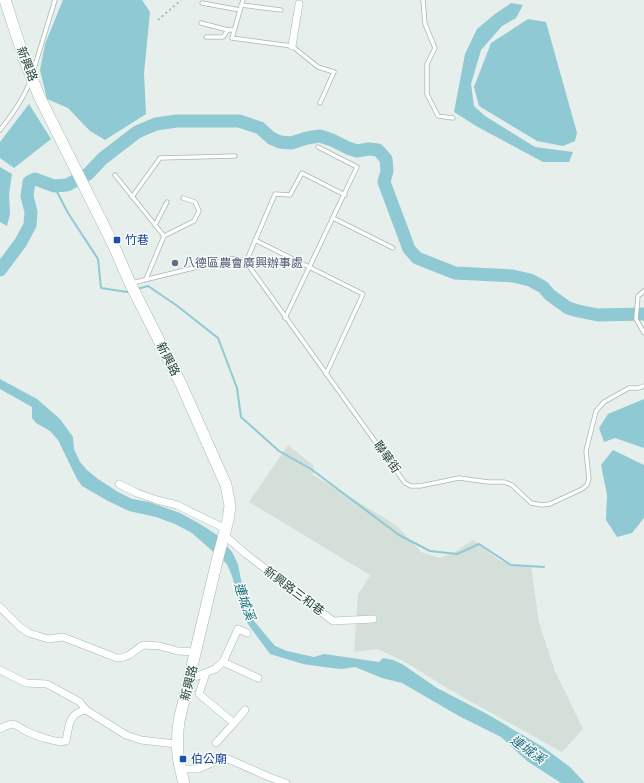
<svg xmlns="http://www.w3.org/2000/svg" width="644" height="783" viewBox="0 0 644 783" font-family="'PT Sans','Noto Sans TC',sans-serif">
  <rect width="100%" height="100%" fill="#e6efeb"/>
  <!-- built -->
  <polygon fill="#d4dfda" points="288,445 314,466 313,475 388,520 399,528 421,552 440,558 456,551 473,540 499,560 513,565 531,566 539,623 555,671 583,729 562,752 452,691 405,662 378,649 354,652 358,595 370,575 249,502"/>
  <!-- water -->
  <g fill="#8ec9d4">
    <polygon points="63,0 142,0 150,12 144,73 146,114 105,140 90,131 68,108 47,99 40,70 45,44"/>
    <polygon points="511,3 523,5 516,18 502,26 481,50 471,84 474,106 485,116 535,147 573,152 569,162 543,162 476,126 454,112 465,54 477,29 495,14"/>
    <polygon points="528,19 546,22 577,133 575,141 563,146 537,141 479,106 474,87 491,43"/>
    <polygon points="29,104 51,139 14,168 0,158 0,142"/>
    <polygon points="0,167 12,174 9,194 10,214 7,226 0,222"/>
    <polygon points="0,379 37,399 60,419 73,437 74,449 80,462 87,470 98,479 118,492 132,499 149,502 180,513 200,524 217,535 232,552 238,564 241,580 254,621 275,646 287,651 314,657 324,654 379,662 383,658 393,660 402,664 437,688 487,714 543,747 570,767 585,783 561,783 527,761 501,737 459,716 402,683 382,678 355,667 342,669 331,668 303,664 270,654 248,624 242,611 232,576 227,564 192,533 175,524 156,517 129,511 108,501 82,486 77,479 58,440 50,431 36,423 32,418 32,407 0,389"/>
    <polygon points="644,399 644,448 615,438 604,442 599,428 608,414"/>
    <polygon points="613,450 644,465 644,518 632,533 617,537 606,520 607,495 601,465"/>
  </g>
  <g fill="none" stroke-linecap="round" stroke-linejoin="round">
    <!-- stream -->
    <g stroke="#8ec9d4" stroke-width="2">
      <polyline points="54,186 68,213 98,259 101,288 127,292 130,291"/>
      <polyline points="137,289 148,286 176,305 218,338 237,388 241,417 279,451 311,469 399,535 430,551 457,554 479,544 511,565 544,567"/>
    </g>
    <!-- river -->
    <polyline stroke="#8ec9d4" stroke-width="13" points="0,270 21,242 30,225 31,212 27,196 29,182 35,179 54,186 67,185 88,174 102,159 137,132 156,124 177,121 239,121 260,128 271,138 280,142 291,143 307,138 320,136 332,140 348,148 357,151 369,149 378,150 386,159 387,171 384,182 409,249 417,258 455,273 513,276 530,280 543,287 550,295 568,308 578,311 598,315 644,314"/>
    <defs>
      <g id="lane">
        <polyline points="243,0 232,38 292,46 318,67 334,72 320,103"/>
        <polyline points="423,0 425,24 435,48 427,64 427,94 438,116 453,118"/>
        <polyline points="202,3 240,10"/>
        <polyline points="241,5 281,10"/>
        <polyline points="201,23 228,30"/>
        <polyline points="206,37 223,37 228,30 234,30"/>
        <polyline points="33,72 55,0"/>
        <path d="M0,130C12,115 24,99 30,81"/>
        <polyline points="115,175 164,236 146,279"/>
        <polyline points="132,197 160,158 235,156"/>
        <polyline points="333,218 393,248"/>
        <polyline points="155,225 167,202"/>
        <polyline points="164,236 194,221 199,211 195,202 183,198"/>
        <polyline points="255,240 363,294 326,374"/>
        <polyline points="246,262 275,194 290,195 302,173 345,195"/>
        <path d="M132,283L218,262C229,258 235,257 246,262L405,483L411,486H420L459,478L488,482H504L512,485L531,503L542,505L550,504L582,489L587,485L589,479L586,451L596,411L604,402L629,388H638L644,386"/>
        <polyline points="644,291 638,296 636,319 644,333"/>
        <polyline points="285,318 357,167 318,147"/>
      </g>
      <g id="street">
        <polyline points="292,46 299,4"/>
        <polyline points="119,484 137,493 157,500 177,505 226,529"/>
        <polyline points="224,535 246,554 333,621 373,619"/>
        <path d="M0,607L20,627L29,633L48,639L63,637L117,658C127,659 135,650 143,645L160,646L177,651L196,652"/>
        <polyline points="223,662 258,678"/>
        <polyline points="0,670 26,683 47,684 80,702 86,710"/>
        <polyline points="206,673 199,694 234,723 216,743"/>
        <polyline points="190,679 215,669 223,662 238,629 247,633"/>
        <polyline points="234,723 245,710"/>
        <path d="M0,729C3,727 7,725 12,724C16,724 22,729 26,731C34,735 58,744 66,741C69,727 68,713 86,710L126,735L141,740L176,744"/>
        <polyline points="180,769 198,769 216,761 226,758 269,777 286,783"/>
      </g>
      <path id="secondary" d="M5,0L24,58L39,96L112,242L130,283L181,384L226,485L230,506L228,520L217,561L179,721C176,746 177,758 184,783"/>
    </defs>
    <!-- lane casing -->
    <use href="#lane" stroke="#a8b8b2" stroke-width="5"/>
    <!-- street casing -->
    <use href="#street" stroke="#a8b8b2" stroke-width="8"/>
    <!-- secondary casing -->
    <use href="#secondary" stroke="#a4bbb3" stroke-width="12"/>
    <!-- path -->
    <polyline stroke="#86b3a5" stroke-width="1.5" stroke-dasharray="2 3" stroke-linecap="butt" points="158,20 181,0"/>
    <!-- lane -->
    <use href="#lane" stroke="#fff" stroke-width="3.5"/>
    <!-- street -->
    <use href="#street" stroke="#fff" stroke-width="7"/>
    <!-- secondary -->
    <use href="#secondary" stroke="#fff" stroke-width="11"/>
  </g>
  <!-- markers -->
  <g fill="#1a4fb4" stroke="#f7fbf9" stroke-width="1.5">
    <rect x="113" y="236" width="8" height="8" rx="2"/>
    <rect x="179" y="755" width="8" height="8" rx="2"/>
  </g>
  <circle fill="#5c6f8a" stroke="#f7fbf9" stroke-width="1.5" cx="175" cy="263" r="4"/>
  <g text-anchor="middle" stroke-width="3" stroke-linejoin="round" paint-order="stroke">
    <!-- street labels -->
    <g font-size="12" fill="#24423a" stroke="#f7fbf9">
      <text transform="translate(27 64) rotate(69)" y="4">新興路</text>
      <text transform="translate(168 359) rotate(63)" y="4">新興路</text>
      <text transform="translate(387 457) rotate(54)" y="4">聯華街</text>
      <text transform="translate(294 591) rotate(37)" y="4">新興路三和巷</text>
      <text transform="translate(189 683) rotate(-76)" y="4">新興路</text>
    </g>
    <!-- transit labels -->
    <g font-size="12" fill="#164399" stroke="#f7fbf9" text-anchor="start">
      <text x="125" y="244">竹巷</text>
      <text x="191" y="763">伯公廟</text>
    </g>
    <!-- service labels -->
    <g font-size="12" fill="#4e5e75" stroke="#f7fbf9" text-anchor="start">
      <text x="183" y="267">八德區農會廣興辦事處</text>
    </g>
    <!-- water labels -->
    <g font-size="13" font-style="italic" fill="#1c6f80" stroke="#f7fbf9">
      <text transform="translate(245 601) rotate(71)" y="5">連城溪</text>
      <text transform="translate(528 749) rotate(35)" y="5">連城溪</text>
    </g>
  </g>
</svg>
